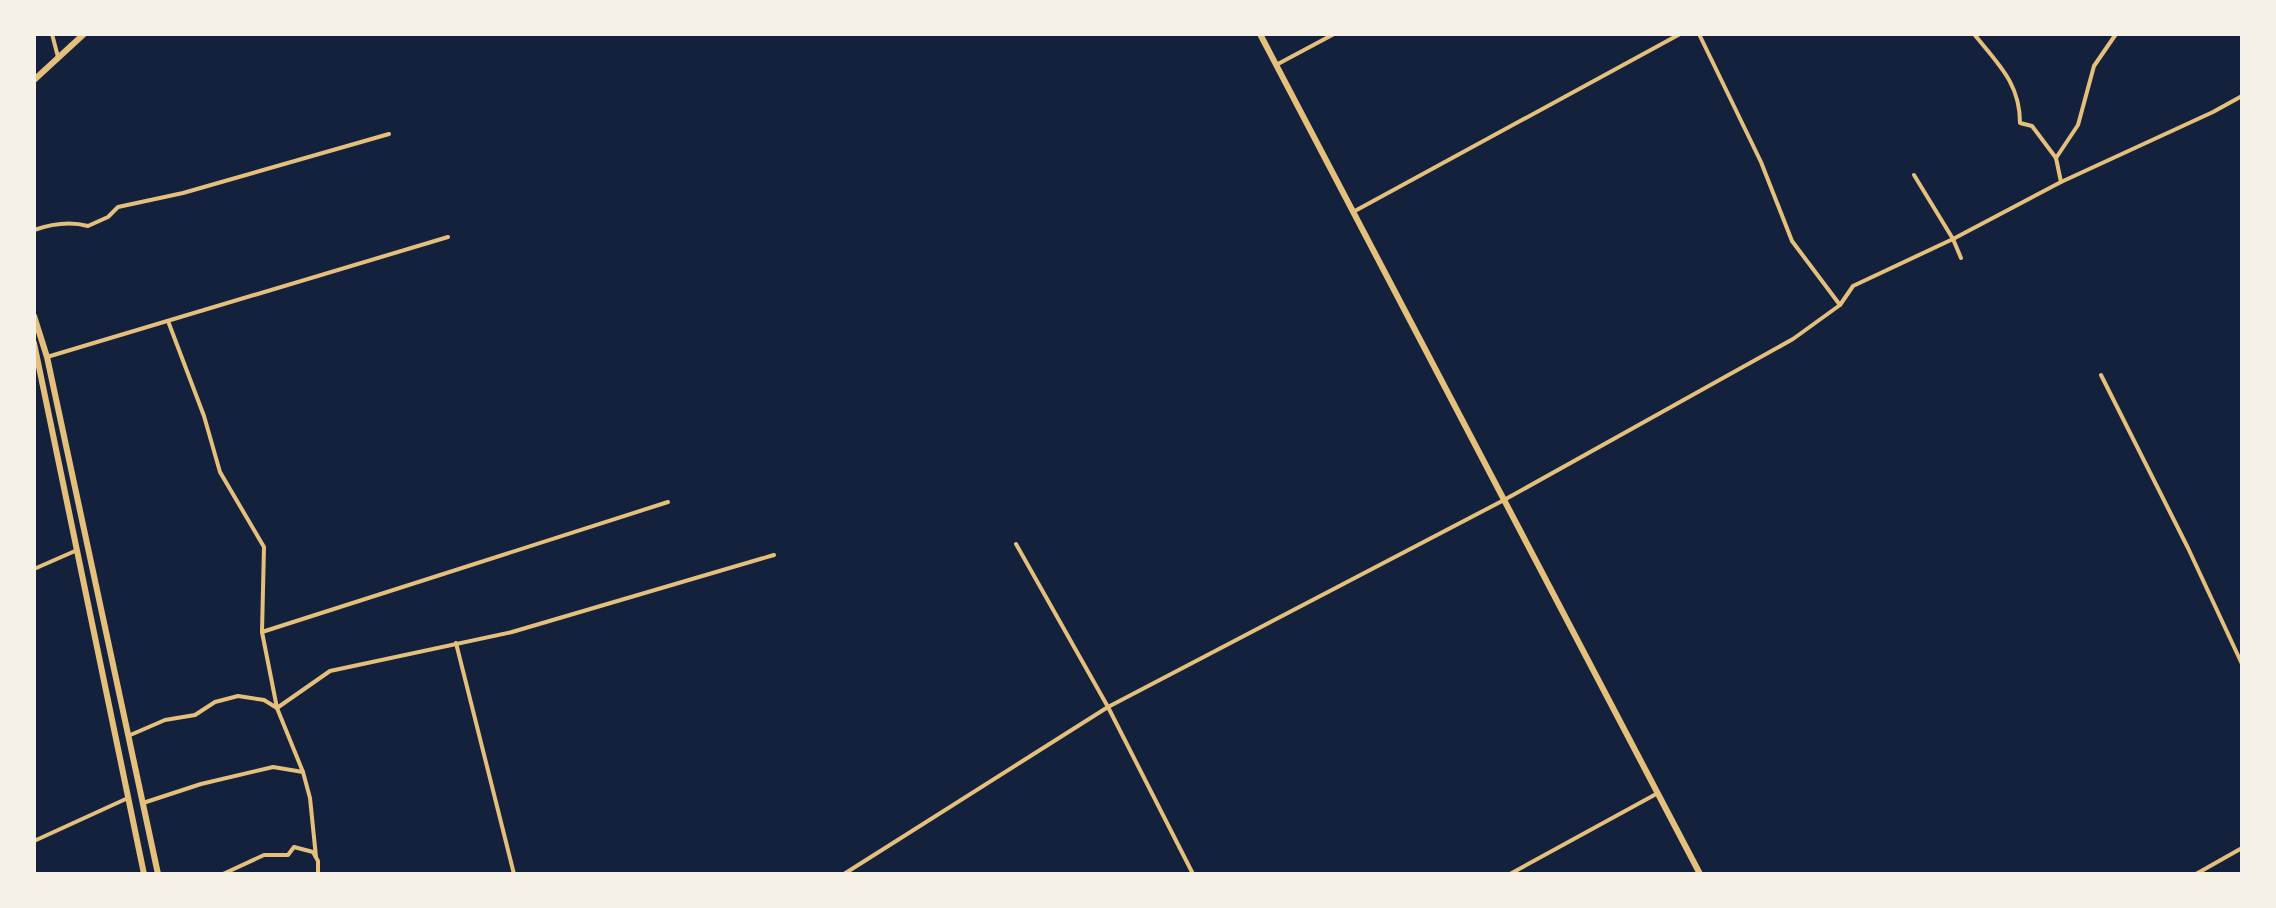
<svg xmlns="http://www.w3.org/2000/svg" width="2276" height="908" viewBox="0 0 2276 908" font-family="'Work Sans',sans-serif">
  <rect width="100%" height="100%" fill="#14213d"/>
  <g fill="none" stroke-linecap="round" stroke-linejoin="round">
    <!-- minor -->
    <g stroke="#e5c07b" stroke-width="4">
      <polyline points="52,34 58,57"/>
      <polyline points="1699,34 1761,162 1792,241 1840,305"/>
      <path d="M1974,34C1998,64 2020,83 2020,123L2032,126L2056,158"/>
      <polyline points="1276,65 1334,34"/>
      <polyline points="1914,175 1953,239 1961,258"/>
      <polyline points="2061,182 2056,158 2078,125 2094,66 2116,34"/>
      <polyline points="1353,212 1680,34"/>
      <path d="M34,230C51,224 70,221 88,226L108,217L118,207L183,193L389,134"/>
      <polyline points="168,321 204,416 220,472 264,547 262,632 277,708 330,671 512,632 774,555"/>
      <polyline points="47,357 448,237"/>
      <polyline points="2101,375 2188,548 2242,664"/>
      <polyline points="1016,544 1108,707 1193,874"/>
      <polyline points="34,569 75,551"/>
      <polyline points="262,632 668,502"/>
      <polyline points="456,643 514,874"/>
      <polyline points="128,736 165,720 195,715 215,702 238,696 264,700 277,708 303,772"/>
      <polyline points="143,803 201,784 273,767 303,772 310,798 316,857"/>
      <polyline points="34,841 128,798"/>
      <polyline points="223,874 264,855 288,855 294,847 313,852 318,861 318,874"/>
      <polyline points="844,874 1108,707 1504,500 1793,339 1840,305 1853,286 1953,239 2061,182 2213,112 2242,96"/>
      <polyline points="1510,874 1658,793"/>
      <polyline points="2196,874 2242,848"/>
    </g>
    <!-- tertiary -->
    <g stroke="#e5c07b" stroke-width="6">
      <polyline points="1260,34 1700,874"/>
      <polyline points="34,80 84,34"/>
    </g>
    <!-- secondary -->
    <g stroke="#e5c07b" stroke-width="6">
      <polyline points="34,316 47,357 158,874"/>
      <polyline points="34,343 144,874"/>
    </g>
  </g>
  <!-- border -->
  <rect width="2276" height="908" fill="none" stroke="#f6f1e7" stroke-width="72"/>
</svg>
